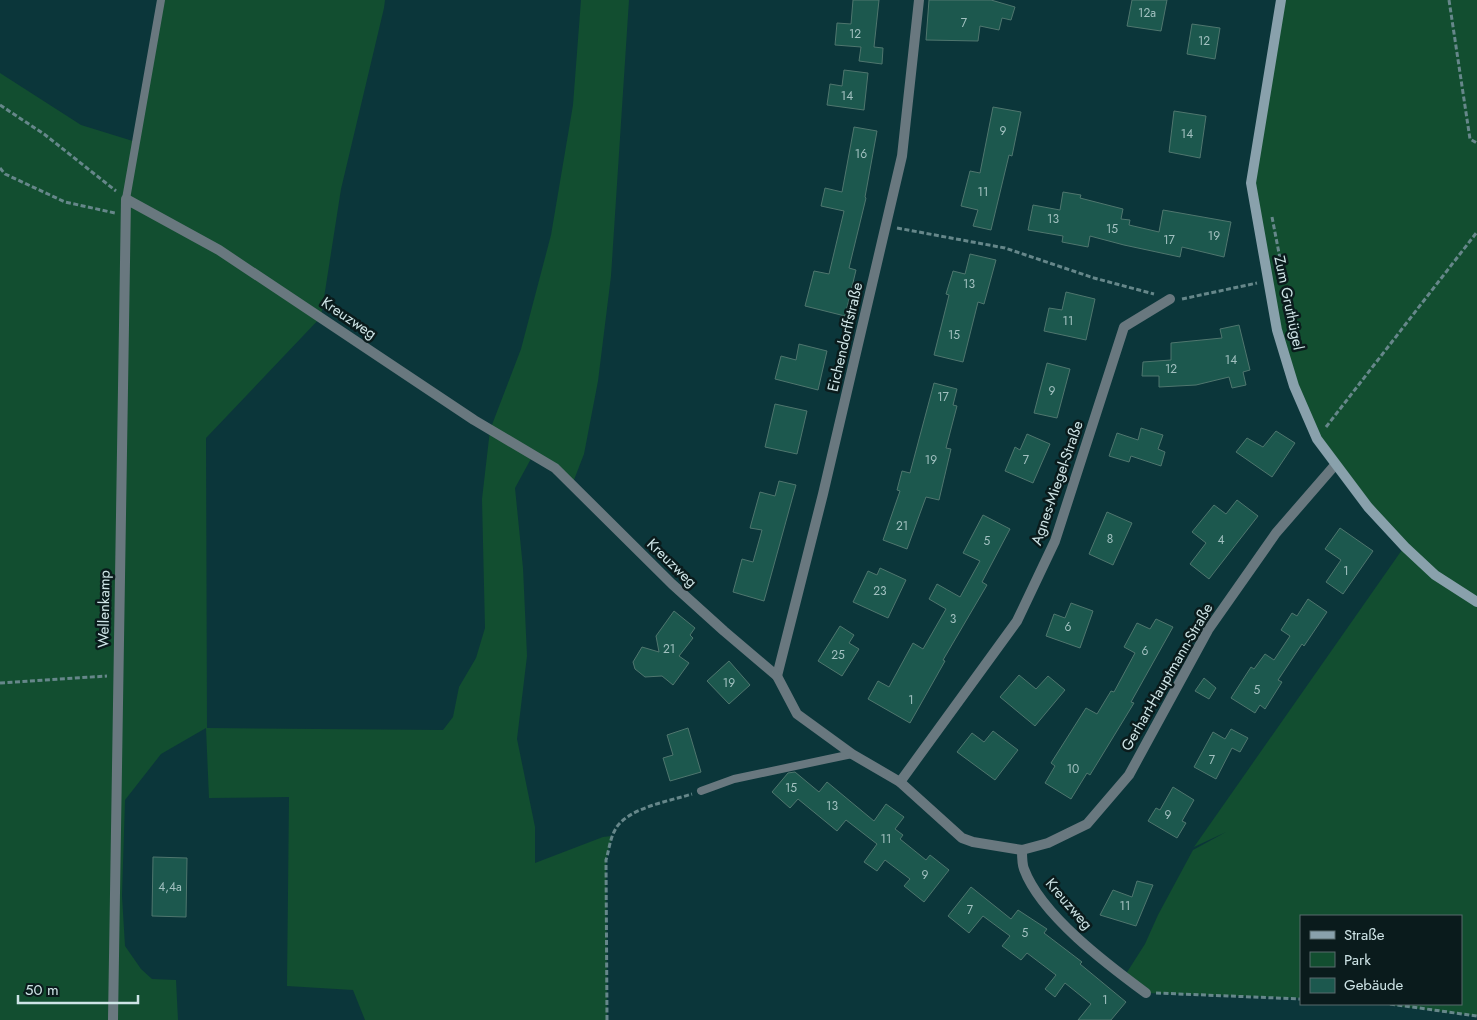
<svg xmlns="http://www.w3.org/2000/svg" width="1477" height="1020" viewBox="0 0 1477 1020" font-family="Jost,sans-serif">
  <rect width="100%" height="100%" fill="#0b363a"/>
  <!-- green -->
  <g fill="#124e30">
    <polygon points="159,0 385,0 384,8 341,189 321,317 206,438 207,728 443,730 453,717 459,687 476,658 485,628 482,499 490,430 521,349 551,235 573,105 581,0 629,0 611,276 598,381 584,454 572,485 533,455 515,488 523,568 527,656 517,739 535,827 535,863 603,837 612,836 606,860 607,1020 365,1020 353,990 287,986 289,797 209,798 206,728 161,754 125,800 122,896 125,946 141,969 152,979 176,980 178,1020 0,1020 0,73 81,125 136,142"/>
    <polygon points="1281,0 1477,0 1477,1016 1380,1004 1461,1004 1461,916 1301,916 1301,998 1146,993 1124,977 1145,944 1158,915 1193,850 1226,832 1194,847 1404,547 1317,439 1277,330 1251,183"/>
  </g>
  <!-- building -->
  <g fill="#1c584e" stroke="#4f766e">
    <polygon points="853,0 879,0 874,47 883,48 882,64 859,61 861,47 835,45 837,23 851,24"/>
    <polygon points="929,0 991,0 1015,7 1011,20 1002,18 999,30 980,26 978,41 926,40"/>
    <polygon points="1132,0 1167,0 1161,31 1127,26"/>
    <polygon points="1192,24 1220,28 1215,59 1187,54"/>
    <polygon points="844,70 868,73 864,110 827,105 830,84 842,86"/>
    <polygon points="993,107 1021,112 1012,156 1009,155 991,230 973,226 978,210 961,206 970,171 980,173"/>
    <polygon points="1174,111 1206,116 1200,158 1169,152"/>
    <polygon points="854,127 877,131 865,197 866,198 849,268 856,270 845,316 805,306 814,271 829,274 844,211 821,206 825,188 842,192"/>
    <polygon points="1063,192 1081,195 1080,198 1123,209 1121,219 1130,220 1129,225 1159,232 1163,210 1231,222 1224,257 1182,247 1180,257 1124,245 1090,236 1088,247 1062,242 1063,236 1028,230 1033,205 1060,210"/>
    <polygon points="970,254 996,260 984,304 978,302 963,362 934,355 949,295 946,294 953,271 965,274"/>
    <polygon points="1066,292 1095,299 1086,340 1044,331 1049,308 1062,310"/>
    <polygon points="1239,325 1250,370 1243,372 1246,385 1232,388 1229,377 1196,385 1159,387 1159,376 1142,376 1143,362 1171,360 1171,343 1222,338 1220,329"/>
    <polygon points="799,344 827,351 818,390 775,379 781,356 796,360"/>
    <polygon points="1047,363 1070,369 1057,418 1034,413"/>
    <polygon points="934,383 957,389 953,405 957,406 946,448 951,449 939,500 926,497 907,549 883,540 900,491 897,490 902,471 910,473"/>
    <polygon points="775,404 807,411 797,454 765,447"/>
    <polygon points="1141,428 1163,435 1158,449 1165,452 1161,466 1131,456 1129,462 1109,456 1117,433 1138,440"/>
    <polygon points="1276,431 1295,443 1272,477 1236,452 1247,438 1263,447"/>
    <polygon points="1027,434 1050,444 1033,483 1005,471 1015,447 1020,450"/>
    <polygon points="779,481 796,485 764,601 733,592 742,559 753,562 762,530 750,528 760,492 775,496"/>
    <polygon points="1237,500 1258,516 1209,579 1190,564 1206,543 1192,532 1214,505 1226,514"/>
    <polygon points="1107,512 1132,523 1113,565 1089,554"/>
    <polygon points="983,515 1010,529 982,582 987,585 943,660 945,661 910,723 868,699 878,681 889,687 913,643 923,649 946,609 929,599 937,584 960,597 980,561 963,553"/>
    <polygon points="1340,528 1373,551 1343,594 1326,582 1341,560 1325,549"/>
    <polygon points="880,568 906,580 888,618 853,602 868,571 877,575"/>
    <polygon points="1308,599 1327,612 1304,646 1302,644 1278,680 1282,682 1265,709 1260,705 1255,713 1231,698 1251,667 1254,669 1265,654 1274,660 1290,636 1281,630 1292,613 1297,616"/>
    <polygon points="1071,603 1093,611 1080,648 1046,636 1054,614 1065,618"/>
    <polygon points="674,611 695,628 690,635 693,638 679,656 689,663 673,685 662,676 645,677 635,669 633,662 642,647 659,652 656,636"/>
    <polygon points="1156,619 1173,627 1131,702 1134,703 1090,775 1087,773 1071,799 1045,783 1055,766 1051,763 1086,708 1097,714 1111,691 1114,692 1135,653 1124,647 1137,623 1150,629"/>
    <polygon points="840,626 854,635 849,643 859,649 842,676 818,661"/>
    <polygon points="729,661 750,685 729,704 707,681"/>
    <polygon points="1019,675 1036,689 1048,676 1065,690 1035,726 1000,697"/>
    <polygon points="1204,678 1216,688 1209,699 1195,691"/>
    <polygon points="688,728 701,772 670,781 663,758 673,755 667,735"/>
    <polygon points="1231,729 1248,738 1240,752 1232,748 1216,779 1194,767 1213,732 1225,739"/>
    <polygon points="993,731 1018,750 995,780 957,752 972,733 984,742"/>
    <polygon points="795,772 819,792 827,782 874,821 886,804 904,817 895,829 903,835 900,839 926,860 930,855 949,870 924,902 904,886 910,879 885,860 877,871 864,862 877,844 846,820 837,831 798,799 790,808 772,792 788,773"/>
    <polygon points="1173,787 1194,800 1182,821 1186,823 1177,838 1148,821 1156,808 1160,810"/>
    <polygon points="153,857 187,858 186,917 152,916"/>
    <polygon points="1137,881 1153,885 1136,926 1100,915 1113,890 1132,897"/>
    <polygon points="971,887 1011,919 1018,910 1047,929 1044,933 1082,962 1080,964 1126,1002 1111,1020 1078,1020 1091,1004 1065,983 1055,997 1045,989 1056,975 1027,953 1021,960 1002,946 1010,936 983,916 969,933 948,916"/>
  </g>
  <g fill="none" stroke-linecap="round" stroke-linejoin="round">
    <!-- path -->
    <g stroke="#66878a" stroke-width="3" stroke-dasharray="5 2.5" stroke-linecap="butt">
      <polyline points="1449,0 1470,139 1477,143"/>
      <polyline points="0,105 44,134 116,191"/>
      <polyline points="0,168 5,174 65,202 115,213"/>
      <polyline points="1272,217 1284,279 1280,280"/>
      <polyline points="897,228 1005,248 1094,278 1154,294"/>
      <polyline points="1182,299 1257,283"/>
      <polyline points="1326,427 1477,232"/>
      <polyline points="0,683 107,676"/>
      <polyline points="1156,993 1301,999"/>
      <polyline points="1390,1004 1477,1016"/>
      <path d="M607,1020L606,860C609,850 610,839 615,830C626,808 670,801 692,794"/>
    </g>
    <!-- lane -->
    <g stroke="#69787f" stroke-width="8">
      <polyline points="126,199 161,0"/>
      <polyline points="701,791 734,779 852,754"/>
    </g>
    <!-- street -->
    <g stroke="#69787f" stroke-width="10">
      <polyline points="777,676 823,494 902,156 919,0"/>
      <polyline points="900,782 1017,621 1055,541 1124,327 1170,299"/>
      <path d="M1022,850C1022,856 1022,864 1024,869C1041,915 1108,965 1146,993"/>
      <polyline points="113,1020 126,199 219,250 474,420 555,468 672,584 724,631 777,676 797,714 852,754 900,782 962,838 973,842 1022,850 1048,843 1087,824 1129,775 1208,630 1276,533 1335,465"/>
    </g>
    <!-- secondary -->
    <polyline stroke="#89a1ac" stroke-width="10" points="1281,0 1251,183 1277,330 1294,386 1317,439 1368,507 1405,547 1435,575 1477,602"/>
  </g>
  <g text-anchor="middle" stroke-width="5" stroke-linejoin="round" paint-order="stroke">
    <!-- number labels -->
    <g font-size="12" fill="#a2c1c0">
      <text x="1147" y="17">12a</text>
      <text x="964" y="27">7</text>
      <text x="855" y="38">12</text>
      <text x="1204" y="45">12</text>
      <text x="847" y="100">14</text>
      <text x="1003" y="135">9</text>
      <text x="1187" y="138">14</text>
      <text x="861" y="158">16</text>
      <text x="983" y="196">11</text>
      <text x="1053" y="223">13</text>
      <text x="1112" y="233">15</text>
      <text x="1214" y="240">19</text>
      <text x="1169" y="244">17</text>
      <text x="969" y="288">13</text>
      <text x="1068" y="325">11</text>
      <text x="954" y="339">15</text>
      <text x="1231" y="364">14</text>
      <text x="1171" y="373">12</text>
      <text x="1052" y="395">9</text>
      <text x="943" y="401">17</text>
      <text x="931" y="464">19</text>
      <text x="1026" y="464">7</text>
      <text x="902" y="530">21</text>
      <text x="1110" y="543">8</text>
      <text x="1221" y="544">4</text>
      <text x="987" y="545">5</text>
      <text x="1346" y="575">1</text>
      <text x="880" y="595">23</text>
      <text x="953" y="623">3</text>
      <text x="1068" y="631">6</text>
      <text x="669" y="653">21</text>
      <text x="1145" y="655">6</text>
      <text x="838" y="659">25</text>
      <text x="729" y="687">19</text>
      <text x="1257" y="694">5</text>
      <text x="911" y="704">1</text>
      <text x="1212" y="764">7</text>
      <text x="1073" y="773">10</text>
      <text x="791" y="792">15</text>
      <text x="832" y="810">13</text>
      <text x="1168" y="819">9</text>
      <text x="886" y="843">11</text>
      <text x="925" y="879">9</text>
      <text x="170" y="891">4,4a</text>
      <text x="1125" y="910">11</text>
      <text x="970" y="914">7</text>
      <text x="1025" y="937">5</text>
      <text x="1105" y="1004">1</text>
    </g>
    <!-- street labels -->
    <g font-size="15" fill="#cee4e6" stroke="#0a1b1c">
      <text transform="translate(1289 303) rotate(78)" y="5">Zum Gruthügel</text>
      <text transform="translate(349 318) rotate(34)" y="5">Kreuzweg</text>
      <text transform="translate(845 337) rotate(-77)" y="5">Eichendorffstraße</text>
      <text transform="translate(1057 483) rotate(-71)" y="5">Agnes-Miegel-Straße</text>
      <text transform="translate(672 563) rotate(44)" y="5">Kreuzweg</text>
      <text transform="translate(104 609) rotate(-89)" y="5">Wellenkamp</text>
      <text transform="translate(1167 677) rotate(-60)" y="5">Gerhart-Hauptmann-Straße</text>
      <text transform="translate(1069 904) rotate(49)" y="5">Kreuzweg</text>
    </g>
  </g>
  <!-- legend -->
  <rect x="1300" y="915" width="162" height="90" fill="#0a1b1c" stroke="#586b6d"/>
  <rect x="1310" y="931" width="25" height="8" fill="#89a1ac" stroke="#586b6d"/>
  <text x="1344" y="940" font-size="15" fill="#cee4e6">Straße</text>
  <rect x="1310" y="952" width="25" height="15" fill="#124e30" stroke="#586b6d"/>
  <text x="1344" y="965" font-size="15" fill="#cee4e6">Park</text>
  <rect x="1310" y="978" width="25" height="15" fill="#1c584e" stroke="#586b6d"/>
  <text x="1344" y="990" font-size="15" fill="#cee4e6">Gebäude</text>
  <!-- scale -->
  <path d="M18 995v8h120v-8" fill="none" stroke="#cee4e6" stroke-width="2.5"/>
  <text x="25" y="995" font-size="15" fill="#cee4e6" stroke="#0a1b1c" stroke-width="4" paint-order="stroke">50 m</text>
</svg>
